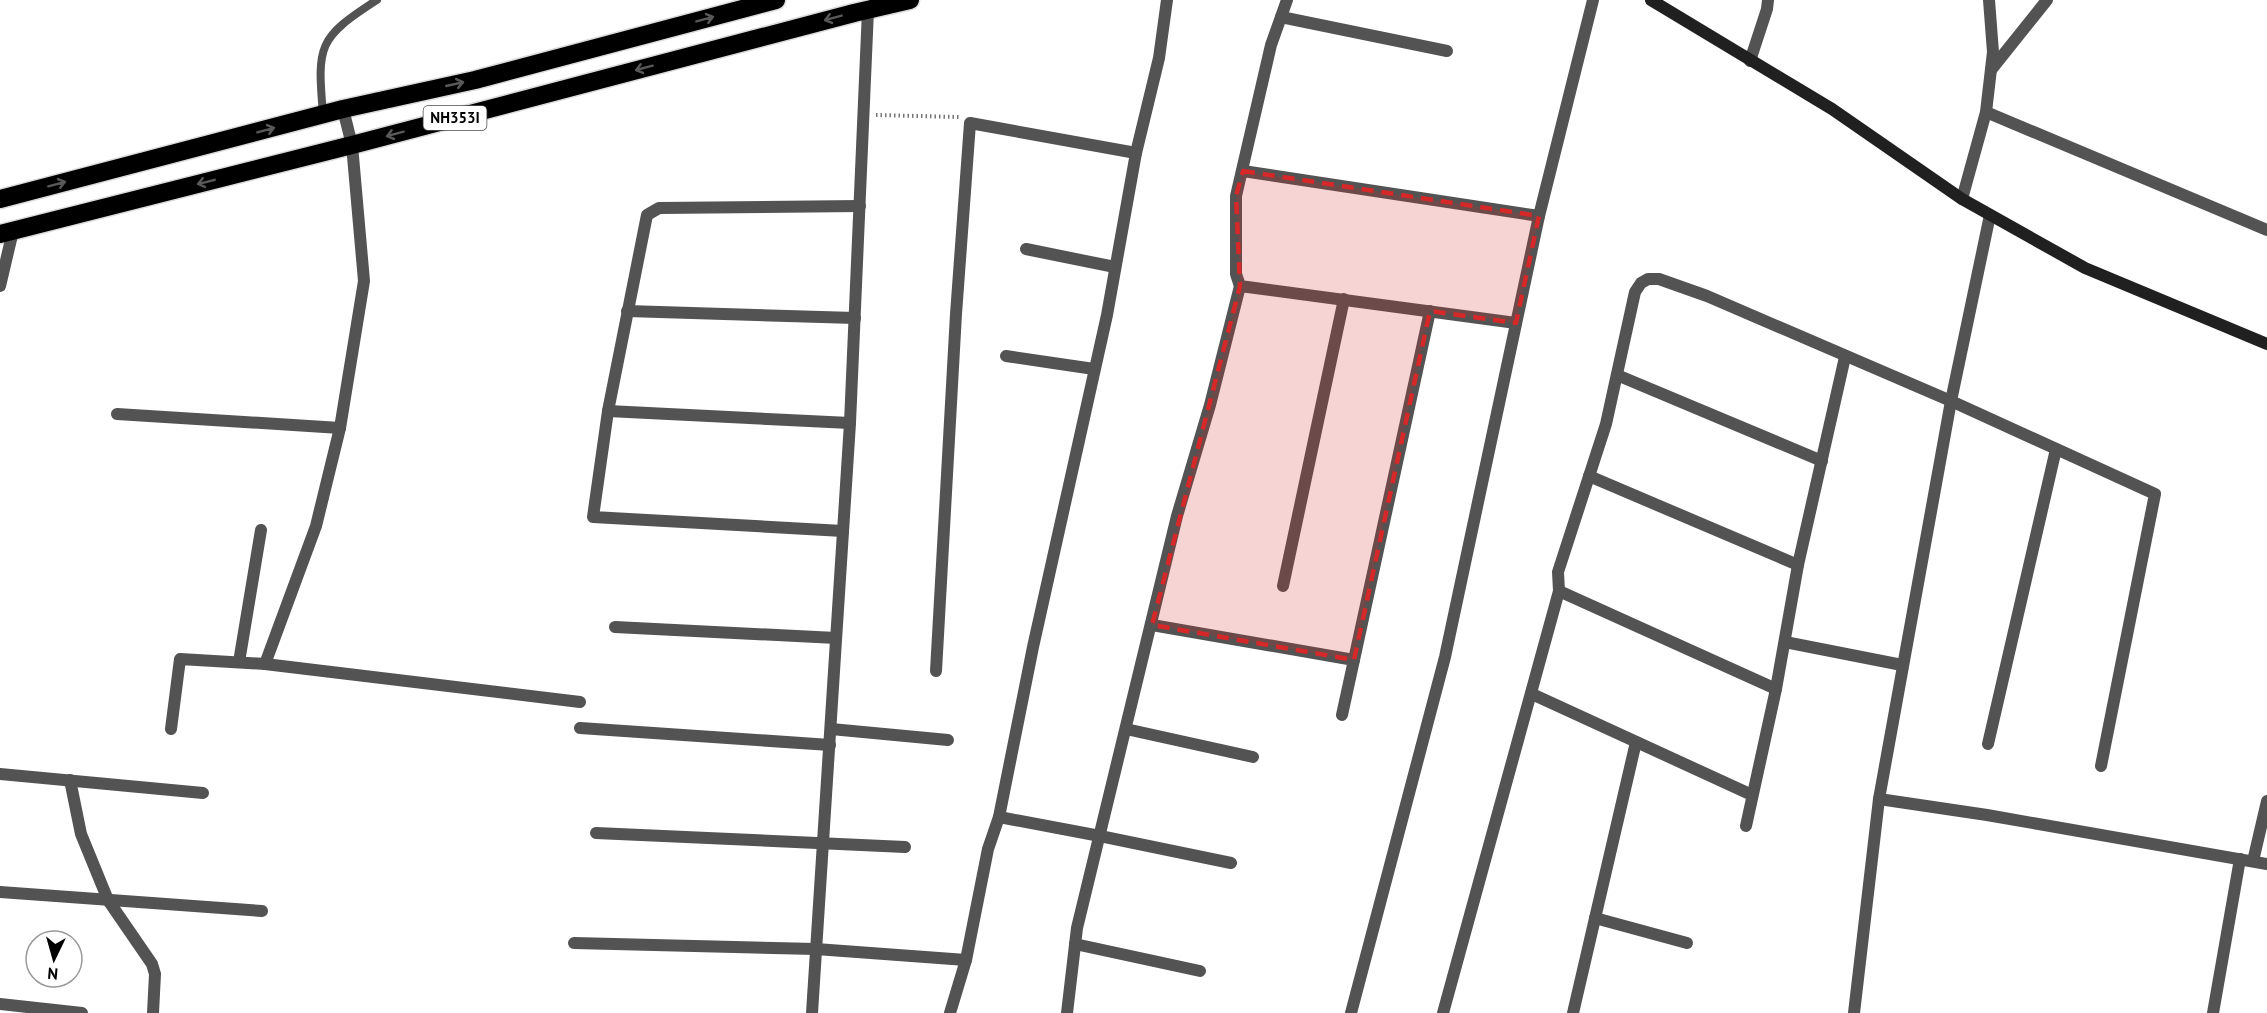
<svg xmlns="http://www.w3.org/2000/svg" width="2267" height="1013" viewBox="0 0 2267 1013" font-family="'PT Sans',sans-serif">
  <rect width="100%" height="100%" fill="#fff"/>
  <g fill="none" stroke-linecap="round" stroke-linejoin="round">
    <defs>
      <g id="highway">
        <polyline points="0,199 343,109 475,80 776,0"/>
        <polyline points="0,234 352,145 854,13 910,0"/>
      </g>
    </defs>
    <!-- highway casing -->
    <use href="#highway" stroke="#dbdbdb" stroke-width="21"/>
    <!-- path -->
    <polyline stroke="#757575" stroke-width="4" stroke-dasharray="1.5 3" stroke-linecap="butt" points="876,115 959,117"/>
    <!-- lane -->
    <path stroke="#535353" stroke-width="8" d="M323,114C317,45 318,38 377,0"/>
    <!-- street -->
    <g stroke="#535353" stroke-width="12">
      <polyline points="1287,0 1271,45 1236,196 1236,274 1240,286 1516,323"/>
      <polyline points="1281,17 1447,51"/>
      <polyline points="1750,61 1767,9 1768,0"/>
      <polyline points="1991,70 2047,0"/>
      <polyline points="1986,112 2267,230"/>
      <polyline points="1243,171 1539,216"/>
      <polyline points="1962,199 1986,112 1993,52 1989,0"/>
      <polyline points="1026,249 1115,267"/>
      <polyline points="0,286 13,231"/>
      <polyline points="627,311 855,318"/>
      <polyline points="1006,356 1094,369"/>
      <polyline points="1617,375 1822,461"/>
      <polyline points="608,411 850,423"/>
      <polyline points="117,414 340,428 364,281 352,145 343,109"/>
      <polyline points="340,428 316,526 265,664 580,702"/>
      <polyline points="1589,476 1798,565"/>
      <polyline points="843,531 593,517 608,411 647,215 659,208 860,206"/>
      <polyline points="1283,586 1344,299"/>
      <polyline points="1559,591 1558,572 1606,424 1635,292 1641,283 1648,279 1659,279 1707,296 1951,401 2155,494 2101,766"/>
      <polyline points="1152,625 1354,660"/>
      <polyline points="615,627 836,638"/>
      <polyline points="1785,642 1902,665"/>
      <polyline points="239,662 261,530"/>
      <polyline points="936,671 956,314 970,123 1136,153"/>
      <polyline points="1776,689 1798,565 1845,357"/>
      <polyline points="1532,694 1752,795"/>
      <polyline points="1342,715 1430,311"/>
      <polyline points="580,728 830,745"/>
      <polyline points="171,729 180,659 265,664"/>
      <polyline points="831,729 948,740"/>
      <polyline points="1126,729 1253,757"/>
      <polyline points="1988,744 2056,449"/>
      <polyline points="0,774 203,793"/>
      <polyline points="70,780 81,834 108,900 152,964 155,974 153,1013"/>
      <polyline points="1879,799 1987,815 2267,864"/>
      <polyline points="999,817 1100,836 1231,863"/>
      <polyline points="596,833 905,847"/>
      <polyline points="2253,861 2267,801"/>
      <polyline points="0,892 262,911"/>
      <polyline points="1595,918 1687,943"/>
      <polyline points="574,943 816,949 966,960"/>
      <polyline points="1075,944 1200,971"/>
      <polyline points="0,1004 82,1013"/>
      <polyline points="812,1013 850,423 868,10"/>
      <polyline points="950,1013 966,960 988,849 999,817 1033,647 1107,315 1136,153 1159,58 1167,0"/>
      <polyline points="1067,1013 1077,928 1177,516 1210,405 1240,286"/>
      <polyline points="1351,1013 1445,657 1539,216 1593,0"/>
      <polyline points="1443,1013 1559,591 1776,689 1746,826"/>
      <polyline points="1573,1013 1636,742"/>
      <polyline points="1854,1013 1879,799 1951,401 1990,215"/>
      <polyline points="2213,1013 2240,859"/>
    </g>
    <!-- secondary -->
    <polyline stroke="#202020" stroke-width="12" points="1651,0 1832,109 1962,199 2085,268 2267,344"/>
    <!-- highway -->
    <use href="#highway" stroke="#000" stroke-width="18"/>
  </g>
  <!-- one-way arrows -->
  <defs><path id="oneway-shaft" d="M-6 0H5M1.5-3L5.5 0L1.5 3" fill="none" stroke-width="1.6" stroke-linecap="round" stroke-linejoin="round" transform="scale(1.5)"/></defs>
  <g stroke="#595959">
    <use href="#oneway-shaft" transform="translate(833 18) rotate(165)"/>
    <use href="#oneway-shaft" transform="translate(705 19) rotate(-15)"/>
    <use href="#oneway-shaft" transform="translate(644 68) rotate(165)"/>
    <use href="#oneway-shaft" transform="translate(455 84) rotate(-13)"/>
    <use href="#oneway-shaft" transform="translate(266 130) rotate(-15)"/>
    <use href="#oneway-shaft" transform="translate(395 134) rotate(165)"/>
    <use href="#oneway-shaft" transform="translate(206 182) rotate(166)"/>
    <use href="#oneway-shaft" transform="translate(57 184) rotate(-15)"/>
  </g>
  <!-- marked area -->
  <path fill="#d62828" fill-opacity="0.2" stroke="#d62828" stroke-width="4.5" stroke-dasharray="12 8" stroke-linejoin="round" d="M1243,171L1539,216L1516,323L1430,311L1354,660L1152,625L1240,286L1236,196Z"/>
  <g text-anchor="middle" stroke-width="5" stroke-linejoin="round" paint-order="stroke">
    <!-- shield labels -->
    <rect fill="#fff" stroke="#4c4c4c" stroke-width="1.5" x="423.5" y="106" width="63" height="24" rx="4.5"/>
    <g font-size="15" font-weight="bold" fill="#000">
      <text x="455" y="123">NH353I</text>
    </g>
  </g>
  <!-- north arrow -->
  <g transform="translate(54 959) rotate(185)"><circle r="28" fill="#ffffff" stroke="#999999" stroke-width="1.5"/>
  <path d="M0-4.5L10 22L0 15L-10 22Z" fill="#000000"/>
  <text y="-9" font-size="16" font-weight="bold" text-anchor="middle" fill="#000000">N</text>
  </g>
</svg>
